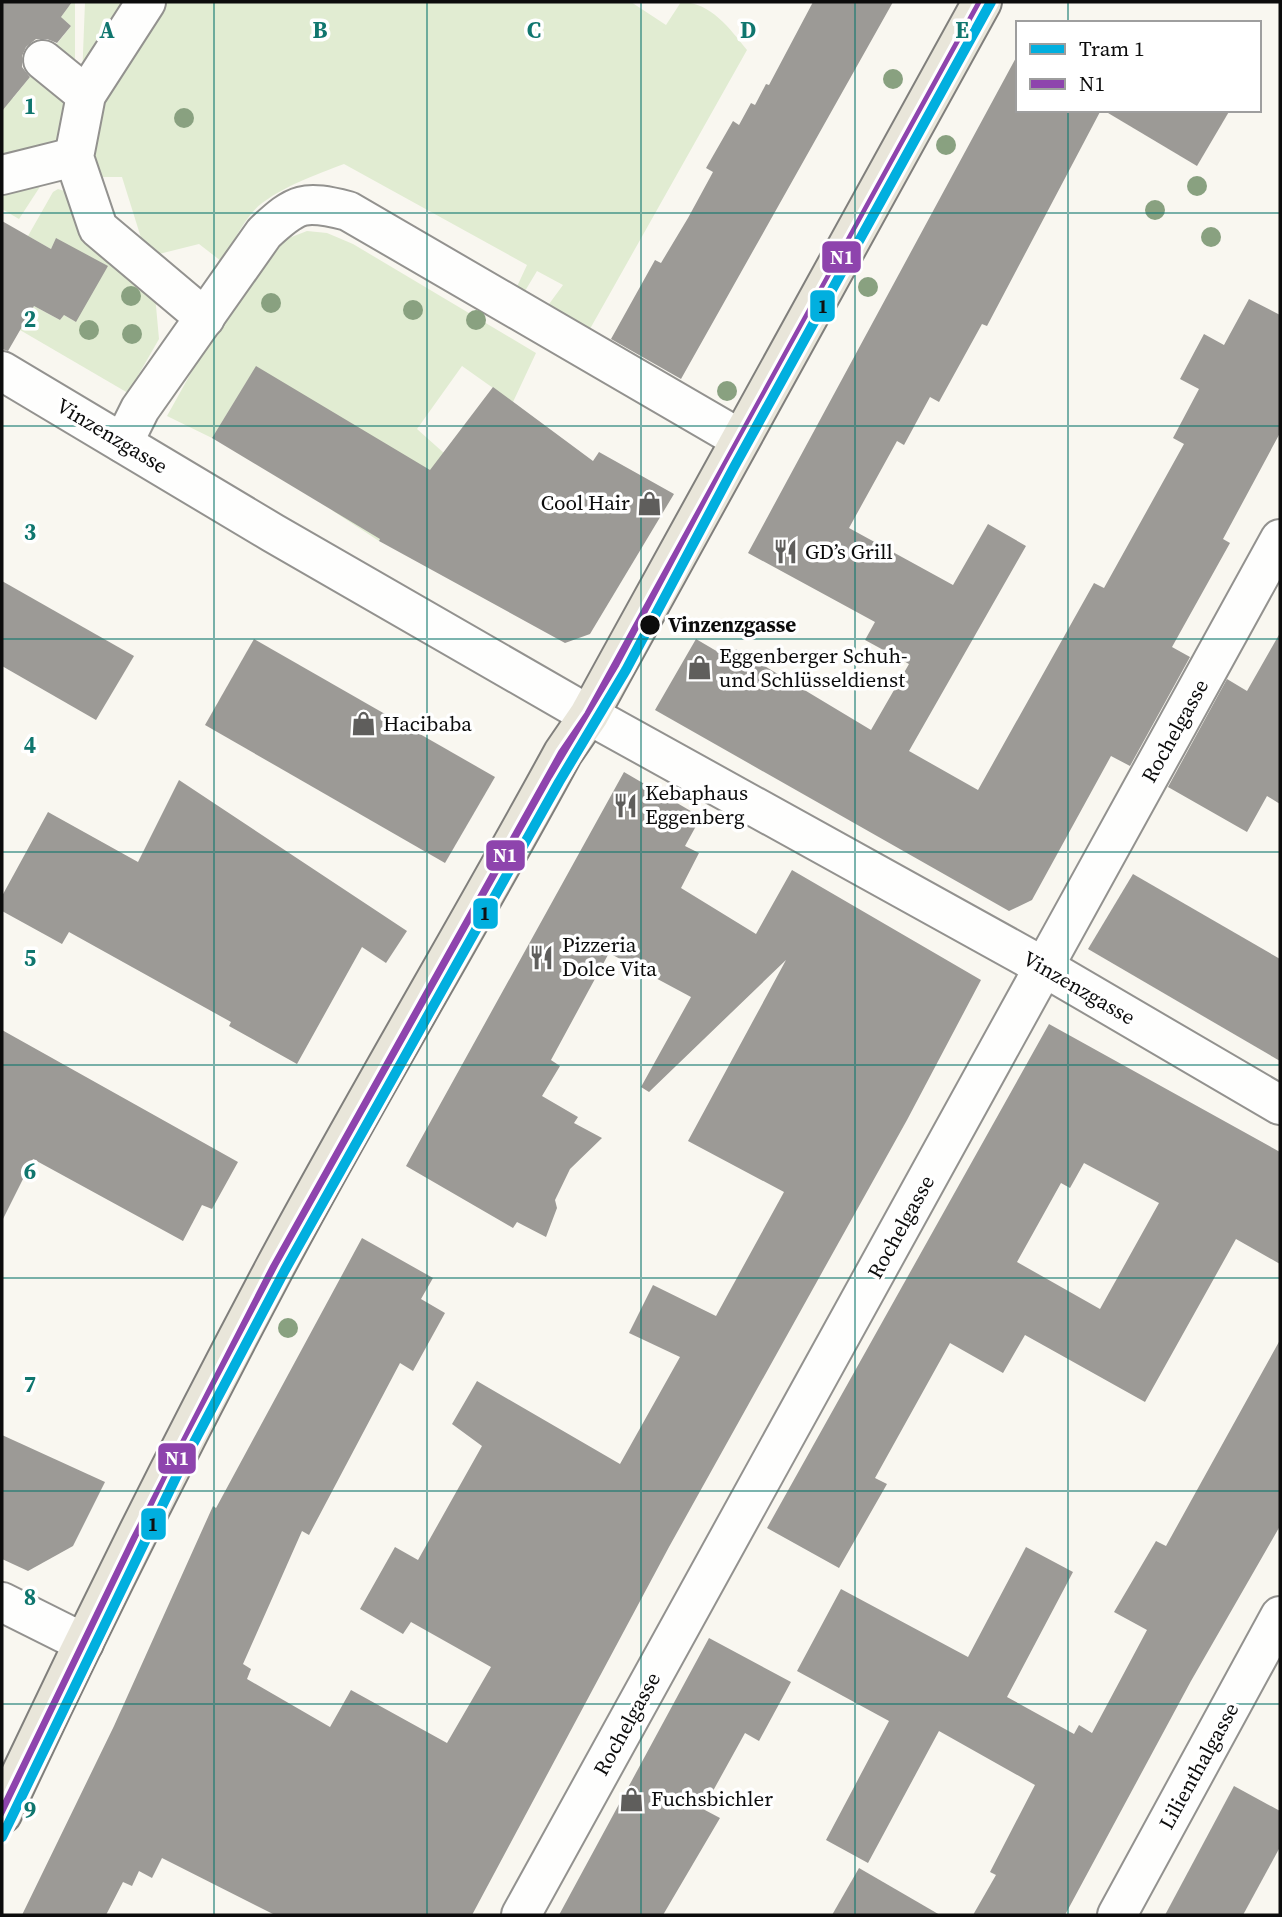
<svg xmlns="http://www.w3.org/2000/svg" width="1282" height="1917" viewBox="0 0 1282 1917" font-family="'Source Serif 4',serif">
  <rect width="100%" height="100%" fill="#f9f7f0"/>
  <!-- green -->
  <g fill="#e1ecd2">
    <polygon points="72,2 75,2 75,78 48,55 71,26 61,17"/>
    <polygon points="85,2 131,2 82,79"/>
    <path d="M157,2H631L666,25L681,2C711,2 730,29 747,50L586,336L541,315L563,285L537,271L522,296L514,293L527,265L344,164C318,174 269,191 251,214C240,228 231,246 221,261L199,244L147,257L122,177H95L92,165L98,99Z"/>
    <polygon points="38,67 77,98 68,138 2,160 2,89 13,98"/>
    <polygon points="45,179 19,219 2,209 2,196"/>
    <polygon points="58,189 71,193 155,295 159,339 128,393 20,330 34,306 60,320 64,315 76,322 56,239 51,249 28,236 53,192"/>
    <polygon points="307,231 327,233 353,244 536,353 513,402 462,366 417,429 454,462 403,497 379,541 333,511 256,367 212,438 167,416 237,290 276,243"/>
  </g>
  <!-- building -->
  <g fill="#9c9a96" fill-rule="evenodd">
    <polygon points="2,2 72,2 61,17 71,26 57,43 47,39 36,39 26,47 22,56 22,67 30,77 2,111"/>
    <polygon points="813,2 893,2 681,379 611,339 655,260 661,263 688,218 713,172 706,168 733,121 739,125 751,103 755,105 766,84 769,85"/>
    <polygon points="1018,54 1018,110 1101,110 987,326 982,324 939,402 930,397 904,445 897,441 849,528 953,585 988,524 1026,546 909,751 978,790 1094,583 1104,588 1184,444 1173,438 1199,389 1180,379 1204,334 1224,345 1249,299 1280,315 1280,433 1223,539 1230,543 1172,647 1190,657 1130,766 1111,756 1032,900 1009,911 655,710 696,639 730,659 736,649 871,730 909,664 865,640 875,622 748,553"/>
    <polygon points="1103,110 1230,110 1197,166"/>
    <polygon points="2,221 51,249 56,238 108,266 76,322 64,315 60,320 34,306 8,351 2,349"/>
    <polygon points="256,366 430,470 493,387 593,461 599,452 674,494 590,634 565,643 379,541 380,539 212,438"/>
    <polygon points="2,581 134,656 96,720 2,666"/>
    <polygon points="1280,633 1280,804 1267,796 1247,832 1168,787 1227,679 1247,691"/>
    <polygon points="254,639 495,777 445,863 205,725"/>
    <polygon points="624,772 701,817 685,846 699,853 681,888 756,934 792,870 981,980 907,1120 669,1547 472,1915 275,1915 162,1858 152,1878 139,1871 132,1886 123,1882 106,1915 22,1915 114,1726 213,1506 216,1508 362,1238 433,1278 421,1299 445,1313 413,1371 400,1363 309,1535 302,1531 243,1664 251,1669 247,1679 330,1727 351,1690 447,1743 491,1667 411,1622 403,1634 360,1609 395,1547 418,1560 482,1446 452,1424 477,1381 620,1464 680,1357 629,1333 653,1285 716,1316 784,1192 688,1141 786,960 649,1092 641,1087 691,997 609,953 551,1060 560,1066 542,1096 578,1117 574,1123 602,1138 570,1169 555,1200 557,1208 546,1237 517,1222 513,1228 406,1166"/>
    <polygon points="179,780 407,931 386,963 362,947 297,1064 229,1026 231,1022 69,932 62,944 2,911 2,896 48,812 138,862"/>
    <polygon points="1133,874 1280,959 1280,1061 1088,949"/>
    <path d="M1049,1024L1280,1152V1264L1236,1239L1145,1402L1025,1335L1003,1373L950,1343L875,1478L887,1484L839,1568L767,1528ZM1084,1163L1159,1203L1100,1309L1017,1262L1061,1183L1070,1188Z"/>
    <polygon points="2,1030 238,1162 212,1209 202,1205 183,1241 33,1159 2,1221"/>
    <polygon points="1280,1340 1280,1526 1191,1681 1065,1915 973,1915 996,1875 990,1872 1035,1785 939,1731 868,1863 826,1840 889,1721 797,1671 841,1589 968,1657 1026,1547 1073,1572 1007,1697 1074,1734 1079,1725 1092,1733 1147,1630 1114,1612 1156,1541 1166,1546"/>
    <polygon points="2,1435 105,1482 73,1546 28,1571 2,1559"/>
    <polygon points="709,1638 791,1682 759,1741 745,1733 703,1809 720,1818 663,1915 559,1915"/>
    <polygon points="1234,1786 1280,1811 1280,1847 1243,1915 1165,1915"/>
    <polygon points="859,1868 940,1915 832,1915"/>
  </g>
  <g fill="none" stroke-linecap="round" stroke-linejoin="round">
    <defs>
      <g id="minor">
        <polyline points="146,2 86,95 74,157 98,228 205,318"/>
        <polyline points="43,60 86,95"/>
        <polyline points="2,175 74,157"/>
        <polyline points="2,371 273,533 589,715 1044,967 1280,1105"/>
        <path d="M123,443L140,409L264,233C297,202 304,200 348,211L740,439"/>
        <polyline points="2,1602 84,1643"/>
        <polyline points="521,1915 1280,539"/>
        <polyline points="1117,1915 1280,1616"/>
      </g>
      <path id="major" d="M2,1814C88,1630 179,1448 274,1269C367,1095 469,926 563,753L589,715L617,664L982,2"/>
    </defs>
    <!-- minor casing -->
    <use href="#minor" stroke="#93928f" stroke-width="42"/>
    <!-- major casing -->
    <use href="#major" stroke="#807f7c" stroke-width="42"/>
    <!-- minor -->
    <use href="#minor" stroke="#fefefd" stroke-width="38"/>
    <!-- major -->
    <use href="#major" stroke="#e9e6da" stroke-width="38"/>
    <defs>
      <polyline id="bus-1" points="2,1814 135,1540 274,1269 563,753 589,715 982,2"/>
    </defs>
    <!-- bus-1 casing -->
    <use href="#bus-1" stroke="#fff" stroke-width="16"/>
    <!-- bus-1 -->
    <use href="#bus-1" stroke="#8e44ad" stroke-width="10"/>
    <defs>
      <polyline id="tram-1" points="2,1837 181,1467 285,1270 559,782 626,670 733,469 991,2"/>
    </defs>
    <!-- tram-1 casing -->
    <use href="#tram-1" stroke="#fff" stroke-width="16"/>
    <!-- tram-1 -->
    <use href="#tram-1" stroke="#01afdf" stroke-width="10"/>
  </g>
  <!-- trees -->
  <g fill="#89a180">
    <circle cx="893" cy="79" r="10"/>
    <circle cx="184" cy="118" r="10"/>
    <circle cx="946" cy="145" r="10"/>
    <circle cx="1197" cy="186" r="10"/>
    <circle cx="1155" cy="210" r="10"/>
    <circle cx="1211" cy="237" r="10"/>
    <circle cx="868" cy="287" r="10"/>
    <circle cx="131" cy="296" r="10"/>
    <circle cx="271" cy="303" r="10"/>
    <circle cx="413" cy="310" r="10"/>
    <circle cx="476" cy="320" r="10"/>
    <circle cx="89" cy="330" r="10"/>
    <circle cx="132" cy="334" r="10"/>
    <circle cx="727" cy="391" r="10"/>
    <circle cx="288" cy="1328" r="10"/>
  </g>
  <!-- grid -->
  <path fill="none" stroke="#0f766e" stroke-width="2" stroke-opacity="0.55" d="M214,2V1915M427,2V1915M641,2V1915M855,2V1915M1068,2V23M1068,110V1915M2,213H1280M2,426H1280M2,639H1280M2,852H1280M2,1065H1280M2,1278H1280M2,1491H1280M2,1704H1280"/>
  <!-- icons -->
  <defs>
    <symbol id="shop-bare" viewBox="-9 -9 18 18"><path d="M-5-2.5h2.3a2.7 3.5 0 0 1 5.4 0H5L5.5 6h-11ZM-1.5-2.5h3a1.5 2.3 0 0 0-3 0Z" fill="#5f5e5c" stroke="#fff" stroke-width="2.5" paint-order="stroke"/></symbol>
    <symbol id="restaurant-bare" viewBox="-9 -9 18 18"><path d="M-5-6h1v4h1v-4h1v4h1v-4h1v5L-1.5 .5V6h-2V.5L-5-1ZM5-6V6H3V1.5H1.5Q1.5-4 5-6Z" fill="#5f5e5c" stroke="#fff" stroke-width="2.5" paint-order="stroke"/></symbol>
  </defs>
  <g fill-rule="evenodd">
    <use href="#shop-bare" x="632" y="486" width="35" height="35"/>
    <use href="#restaurant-bare" x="768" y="534" width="35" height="35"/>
    <use href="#shop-bare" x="682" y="650" width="35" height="35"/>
    <use href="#shop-bare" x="346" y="706" width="35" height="35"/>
    <use href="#restaurant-bare" x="608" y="788" width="35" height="35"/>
    <use href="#restaurant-bare" x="524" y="940" width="35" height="35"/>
    <use href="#shop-bare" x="614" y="1782" width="35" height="35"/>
  </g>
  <!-- markers -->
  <circle fill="#0c0c0c" stroke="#fff" stroke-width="2.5" cx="650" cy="625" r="11"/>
  <g text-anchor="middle" stroke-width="7" stroke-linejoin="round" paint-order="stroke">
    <!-- street labels -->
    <g font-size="21" fill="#0c0c0c" stroke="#fff">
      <text transform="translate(112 436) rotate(31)" y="7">Vinzenzgasse</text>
      <text transform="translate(1175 731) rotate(-61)" y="7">Rochelgasse</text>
      <text transform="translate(1079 988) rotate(30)" y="7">Vinzenzgasse</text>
      <text transform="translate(901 1227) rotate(-61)" y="7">Rochelgasse</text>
      <text transform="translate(627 1724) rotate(-61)" y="7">Rochelgasse</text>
      <text transform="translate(1199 1766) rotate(-61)" y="7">Lilienthalgasse</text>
    </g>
    <!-- poi labels -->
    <g font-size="21" fill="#0c0c0c" stroke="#fff" text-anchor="start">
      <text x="630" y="510" text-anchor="end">Cool Hair</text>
      <text x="805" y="559">GD’s Grill</text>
      <text x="719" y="663">Eggenberger Schuh-<tspan x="719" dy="24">und Schlüsseldienst</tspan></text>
      <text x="383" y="731">Hacibaba</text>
      <text x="645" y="800">Kebaphaus<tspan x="645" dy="24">Eggenberg</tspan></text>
      <text x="562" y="952">Pizzeria<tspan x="562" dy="24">Dolce Vita</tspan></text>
      <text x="651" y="1806">Fuchsbichler</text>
    </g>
    <!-- stop labels -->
    <g font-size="21" font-weight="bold" fill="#0c0c0c" stroke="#fff" text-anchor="start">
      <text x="668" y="632">Vinzenzgasse</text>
    </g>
  </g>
  <g font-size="23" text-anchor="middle" font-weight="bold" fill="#0f766e" stroke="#fff" stroke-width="7" stroke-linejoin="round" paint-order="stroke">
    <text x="107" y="38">A</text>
    <text x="320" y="38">B</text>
    <text x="534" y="38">C</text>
    <text x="748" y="38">D</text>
    <text x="962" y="38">E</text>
    <text x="30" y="114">1</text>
    <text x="30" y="327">2</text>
    <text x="30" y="540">3</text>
    <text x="30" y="753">4</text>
    <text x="30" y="966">5</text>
    <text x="30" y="1179">6</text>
    <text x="30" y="1392">7</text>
    <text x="30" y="1605">8</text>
    <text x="30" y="1818">9</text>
  </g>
  <g stroke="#fff" stroke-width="2.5">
    <rect x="821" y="240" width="41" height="34" rx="7" fill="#8e44ad"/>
    <rect x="809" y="289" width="27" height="34" rx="7" fill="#01afdf"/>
    <rect x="485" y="839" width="41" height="33" rx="7" fill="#8e44ad"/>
    <rect x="472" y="897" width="27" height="33" rx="7" fill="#01afdf"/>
    <rect x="157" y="1442" width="40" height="33" rx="7" fill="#8e44ad"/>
    <rect x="140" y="1507" width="27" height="34" rx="7" fill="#01afdf"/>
  </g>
  <g font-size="19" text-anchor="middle" font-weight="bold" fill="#fff">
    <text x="842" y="264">N1</text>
    <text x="505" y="862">N1</text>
    <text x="177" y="1465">N1</text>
  </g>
  <g font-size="19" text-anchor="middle" font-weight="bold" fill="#111">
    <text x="823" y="313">1</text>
    <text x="485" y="920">1</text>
    <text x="153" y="1531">1</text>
  </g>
  <!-- border -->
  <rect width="1282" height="1917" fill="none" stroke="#0c0c0c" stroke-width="7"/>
  <!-- legend -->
  <rect x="1016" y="21" width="245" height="91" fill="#ffffff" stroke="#9e9e9e" stroke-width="2"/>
  <rect x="1030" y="44" width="35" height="10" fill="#01afdf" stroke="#9e9e9e" stroke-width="2"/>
  <text x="1079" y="56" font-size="21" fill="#0c0c0c">Tram 1</text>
  <rect x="1030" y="79" width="35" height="10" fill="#8e44ad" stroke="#9e9e9e" stroke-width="2"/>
  <text x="1079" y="91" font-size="21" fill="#0c0c0c">N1</text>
</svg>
